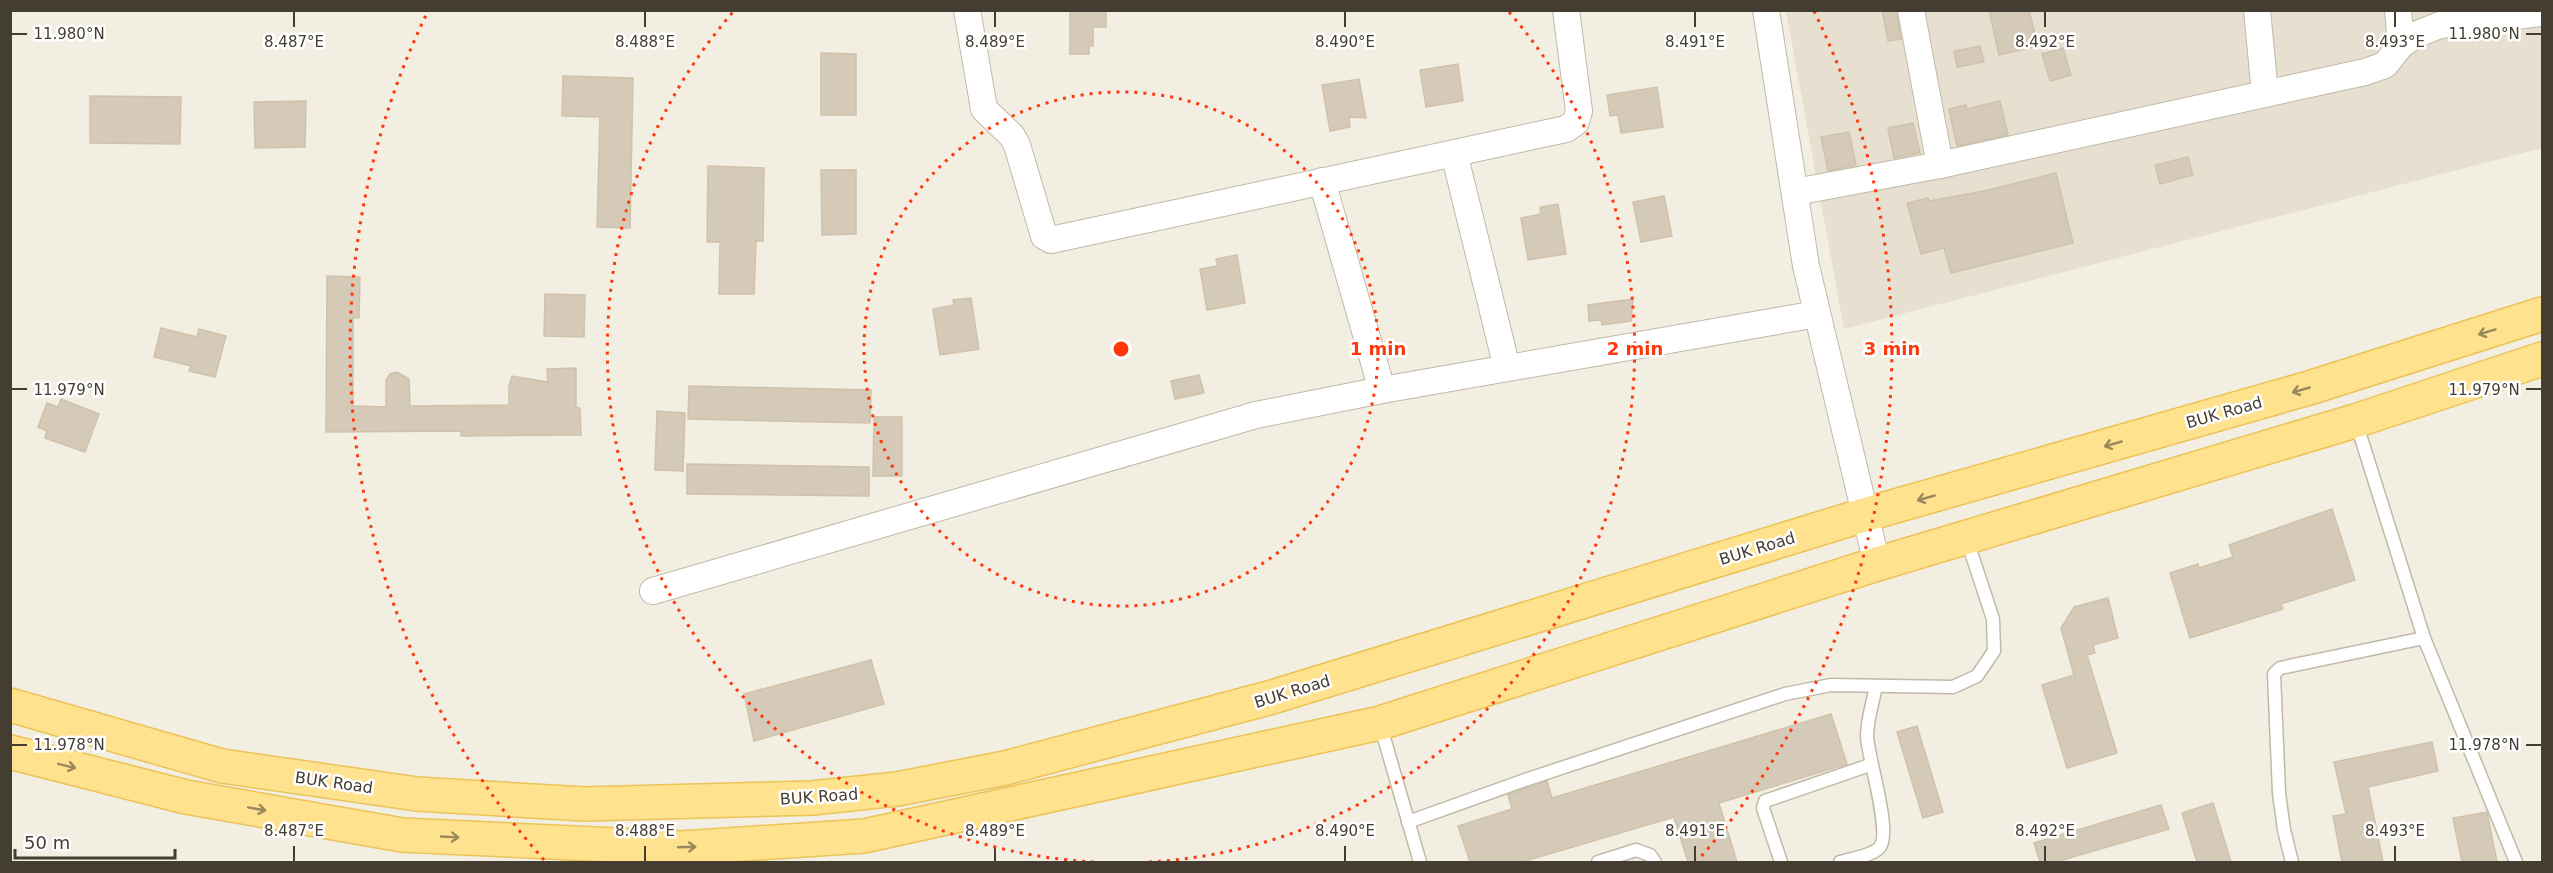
<svg xmlns="http://www.w3.org/2000/svg" width="2553" height="873" viewBox="0 0 2553 873" font-family="'DejaVu Sans',sans-serif">
  <rect width="100%" height="100%" fill="#f2eee2"/>
  <!-- residential -->
  <polygon fill="#e7e0d0" points="1786,11 2542,11 2542,148 1844,329"/>
  <!-- building -->
  <g fill="#d4cab7" stroke="#d0c2aa" stroke-width="1.5">
    <polygon points="1070,10 1106,10 1106,27 1093,27 1093,46 1089,46 1089,54 1070,54"/>
    <polygon points="1882,10 1896,10 1901,39 1888,41"/>
    <polygon points="1989,10 2029,10 2038,46 1999,55"/>
    <polygon points="1980,46 1984,62 1957,67 1954,51"/>
    <polygon points="2063,48 2071,75 2050,81 2042,54"/>
    <polygon points="821,53 856,54 856,115 821,115"/>
    <polygon points="1458,64 1463,101 1426,107 1420,70"/>
    <polygon points="563,76 633,78 630,228 597,227 600,117 562,116"/>
    <polygon points="1359,79 1366,118 1349,117 1350,127 1330,131 1322,85"/>
    <polygon points="1657,87 1663,127 1621,133 1618,115 1610,116 1607,95"/>
    <polygon points="90,96 181,97 180,144 90,143"/>
    <polygon points="306,101 305,147 255,148 254,102"/>
    <polygon points="2000,101 2008,135 1957,146 1949,109 1966,105 1967,109"/>
    <polygon points="1913,123 1920,153 1894,158 1888,128"/>
    <polygon points="1849,132 1856,165 1828,171 1821,137"/>
    <polygon points="2188,157 2193,175 2160,184 2155,165"/>
    <polygon points="708,166 764,168 763,241 756,241 754,294 719,294 720,242 707,242"/>
    <polygon points="821,170 856,170 856,234 822,235"/>
    <polygon points="2056,173 2073,243 1951,273 1944,248 1921,254 1907,203 1928,198 1929,201 1984,191"/>
    <polygon points="1664,196 1672,236 1641,242 1633,202"/>
    <polygon points="1558,204 1566,254 1528,260 1521,218 1541,214 1540,207"/>
    <polygon points="1237,255 1245,303 1207,310 1200,269 1218,266 1216,259"/>
    <polygon points="327,276 360,277 359,318 353,318 353,406 386,407 386,380 390,374 397,372 409,379 410,406 509,405 509,386 512,376 548,382 547,369 576,368 576,407 580,408 581,435 461,436 461,431 326,432"/>
    <polygon points="545,294 585,295 584,337 544,336"/>
    <polygon points="971,298 979,349 940,355 933,309 954,305 953,300"/>
    <polygon points="1633,299 1631,321 1602,325 1601,320 1589,321 1588,305"/>
    <polygon points="161,328 197,337 199,329 226,336 215,377 189,371 191,366 154,357"/>
    <polygon points="1199,375 1204,393 1175,399 1171,381"/>
    <polygon points="689,386 871,390 870,423 688,419"/>
    <polygon points="61,399 99,414 85,452 45,438 47,431 38,427 47,403 58,407"/>
    <polygon points="657,411 685,413 683,471 655,470"/>
    <polygon points="874,417 902,417 902,476 873,476"/>
    <polygon points="687,464 869,467 869,496 687,494"/>
    <polygon points="2332,509 2355,580 2281,604 2283,609 2190,638 2170,573 2198,564 2199,568 2233,557 2229,545"/>
    <polygon points="2108,598 2118,638 2093,645 2095,653 2087,655 2117,753 2067,768 2042,685 2074,675 2061,628 2074,607"/>
    <polygon points="871,660 884,704 754,741 744,694"/>
    <polygon points="1831,714 1847,764 1719,803 1737,862 1688,862 1674,817 1522,862 1470,862 1458,826 1512,809 1508,795 1547,781 1552,798"/>
    <polygon points="1917,726 1943,812 1923,818 1897,732"/>
    <polygon points="2432,742 2438,771 2368,787 2383,862 2342,862 2333,816 2346,814 2334,762"/>
    <polygon points="2213,803 2231,862 2197,862 2182,813"/>
    <polygon points="2161,805 2169,829 2056,862 2040,862 2034,843"/>
    <polygon points="2487,812 2497,862 2462,862 2453,818"/>
  </g>
  <g fill="none" stroke-linecap="round" stroke-linejoin="round">
    <defs>
      <g id="service">
        <polyline points="2356,422 2424,638 2516,862"/>
        <polyline points="1380,724 1420,862"/>
        <polyline points="1408,822 1528,779 1785,694 1831,685 1953,687 1977,676 1994,651 1993,619 1966,537"/>
        <polyline points="1598,862 1636,850 1650,855 1655,862"/>
        <polyline points="1781,862 1763,808 1765,801 1870,765"/>
        <path d="M1840,862C1850,859 1871,856 1879,848C1893,835 1868,759 1867,736C1867,720 1873,702 1876,686"/>
        <polyline points="2292,862 2284,830 2279,793 2274,674 2280,668 2424,638"/>
      </g>
      <g id="minor">
        <polyline points="967,10 984,109 1012,136 1017,145 1044,236 1051,240 1566,129 1576,122 1579,111 1566,10"/>
        <polyline points="1766,10 1806,266 1877,564"/>
        <polyline points="1911,10 1940,165"/>
        <polyline points="2257,10 2265,94"/>
        <polyline points="2398,10 2401,45"/>
        <polyline points="1454,153 1507,368"/>
        <polyline points="1322,181 1382,390"/>
        <polyline points="1795,192 1940,165 2365,72 2385,65 2401,45 2415,35 2440,25 2542,13"/>
        <polyline points="653,591 1256,415 1382,390 1817,314"/>
      </g>
      <g id="primary">
        <polyline points="10,705 222,766 417,794 584,804 812,798 897,789 1005,768 1269,698 1864,515 2309,388 2542,314"/>
        <polyline points="10,752 186,797 402,835 681,848 864,836 1380,723 1877,564 2355,421 2542,359"/>
      </g>
    </defs>
    <!-- service casing -->
    <use href="#service" stroke="#c1b9a7" stroke-width="15"/>
    <!-- minor casing -->
    <use href="#minor" stroke="#c1b9a7" stroke-width="28"/>
    <!-- primary casing -->
    <use href="#primary" stroke="#ecc357" stroke-width="36"/>
    <!-- service -->
    <use href="#service" stroke="#fff" stroke-width="12"/>
    <!-- minor -->
    <use href="#minor" stroke="#fff" stroke-width="26"/>
    <!-- primary -->
    <use href="#primary" stroke="#ffe28e" stroke-width="33"/>
  </g>
  <!-- one-way arrows -->
  <defs><path id="oneway-shaft" d="M-6 0H5M1.5-3L5.5 0L1.5 3" fill="none" stroke-width="1.6" stroke-linecap="round" stroke-linejoin="round" transform="scale(1.5)"/></defs>
  <g stroke="#98885b">
    <use href="#oneway-shaft" transform="translate(2487 332) rotate(163)"/>
    <use href="#oneway-shaft" transform="translate(2301 390) rotate(164)"/>
    <use href="#oneway-shaft" transform="translate(2113 444) rotate(164)"/>
    <use href="#oneway-shaft" transform="translate(1926 498) rotate(164)"/>
    <use href="#oneway-shaft" transform="translate(67 766) rotate(14)"/>
    <use href="#oneway-shaft" transform="translate(257 809) rotate(10)"/>
    <use href="#oneway-shaft" transform="translate(450 837) rotate(3)"/>
    <use href="#oneway-shaft" transform="translate(687 847) rotate(-2)"/>
  </g>
  <!-- ticks -->
  <path fill="none" stroke="#443e32" stroke-width="2" d="M294,12V27M645,12V27M995,12V27M1345,12V27M1695,12V27M2045,12V27M2395,12V27M12,34H27M2526,34H2541M12,389H27M2526,389H2541M12,745H27M2526,745H2541M294,846V861M645,846V861M995,846V861M1345,846V861M1695,846V861M2045,846V861M2395,846V861"/>
  <!-- distance rings -->
  <g fill="none" stroke="#ff380c" stroke-width="3" stroke-dasharray="3 6">
    <circle cx="1121" cy="349" r="257"/>
    <path d="M1094 862A514 514 0 0 1 733 12M1509 12A514 514 0 0 1 1148 862"/>
    <path d="M544 860A771 771 0 0 1 428 11M1814 11A771 771 0 0 1 1698 860"/>
  </g>
  <g text-anchor="middle" stroke-width="5" stroke-linejoin="round" paint-order="stroke">
    <!-- street labels -->
    <g font-size="16" fill="#443e32" stroke="#fff">
      <text transform="translate(2224 412) rotate(-16)" y="6">BUK Road</text>
      <text transform="translate(1757 548) rotate(-17)" y="6">BUK Road</text>
      <text transform="translate(1292 691) rotate(-17)" y="6">BUK Road</text>
      <text transform="translate(334 782) rotate(8)" y="6">BUK Road</text>
      <text transform="translate(819 796) rotate(-4)" y="6">BUK Road</text>
    </g>
  </g>
  <g font-size="15" text-anchor="middle" fill="#443e32" stroke="#fff" stroke-width="5" stroke-linejoin="round" paint-order="stroke">
    <text x="69" y="39">11.980°N</text>
    <text x="2484" y="39">11.980°N</text>
    <text x="294" y="47">8.487°E</text>
    <text x="645" y="47">8.488°E</text>
    <text x="995" y="47">8.489°E</text>
    <text x="1345" y="47">8.490°E</text>
    <text x="1695" y="47">8.491°E</text>
    <text x="2045" y="47">8.492°E</text>
    <text x="2395" y="47">8.493°E</text>
    <text x="69" y="395">11.979°N</text>
    <text x="2484" y="395">11.979°N</text>
    <text x="69" y="750">11.978°N</text>
    <text x="2484" y="750">11.978°N</text>
    <text x="294" y="836">8.487°E</text>
    <text x="645" y="836">8.488°E</text>
    <text x="995" y="836">8.489°E</text>
    <text x="1345" y="836">8.490°E</text>
    <text x="1695" y="836">8.491°E</text>
    <text x="2045" y="836">8.492°E</text>
    <text x="2395" y="836">8.493°E</text>
  </g>
  <circle cx="1121" cy="349" r="9" fill="#ff380c" stroke="#fff" stroke-width="3"/>
  <g font-size="18" text-anchor="middle" font-weight="bold" fill="#ff380c" stroke="#fff" stroke-width="5" stroke-linejoin="round" paint-order="stroke">
    <text x="1378" y="355">1 min</text>
    <text x="1635" y="355">2 min</text>
    <text x="1892" y="355">3 min</text>
  </g>
  <!-- border -->
  <rect width="2553" height="873" fill="none" stroke="#443e32" stroke-width="24"/>
  <!-- scale -->
  <path d="M15 849v9h160v-9" fill="none" stroke="#443e32" stroke-width="3"/>
  <text x="24" y="849" font-size="18" fill="#443e32" stroke="#ffffff" stroke-width="4.5" paint-order="stroke">50 m</text>
</svg>
